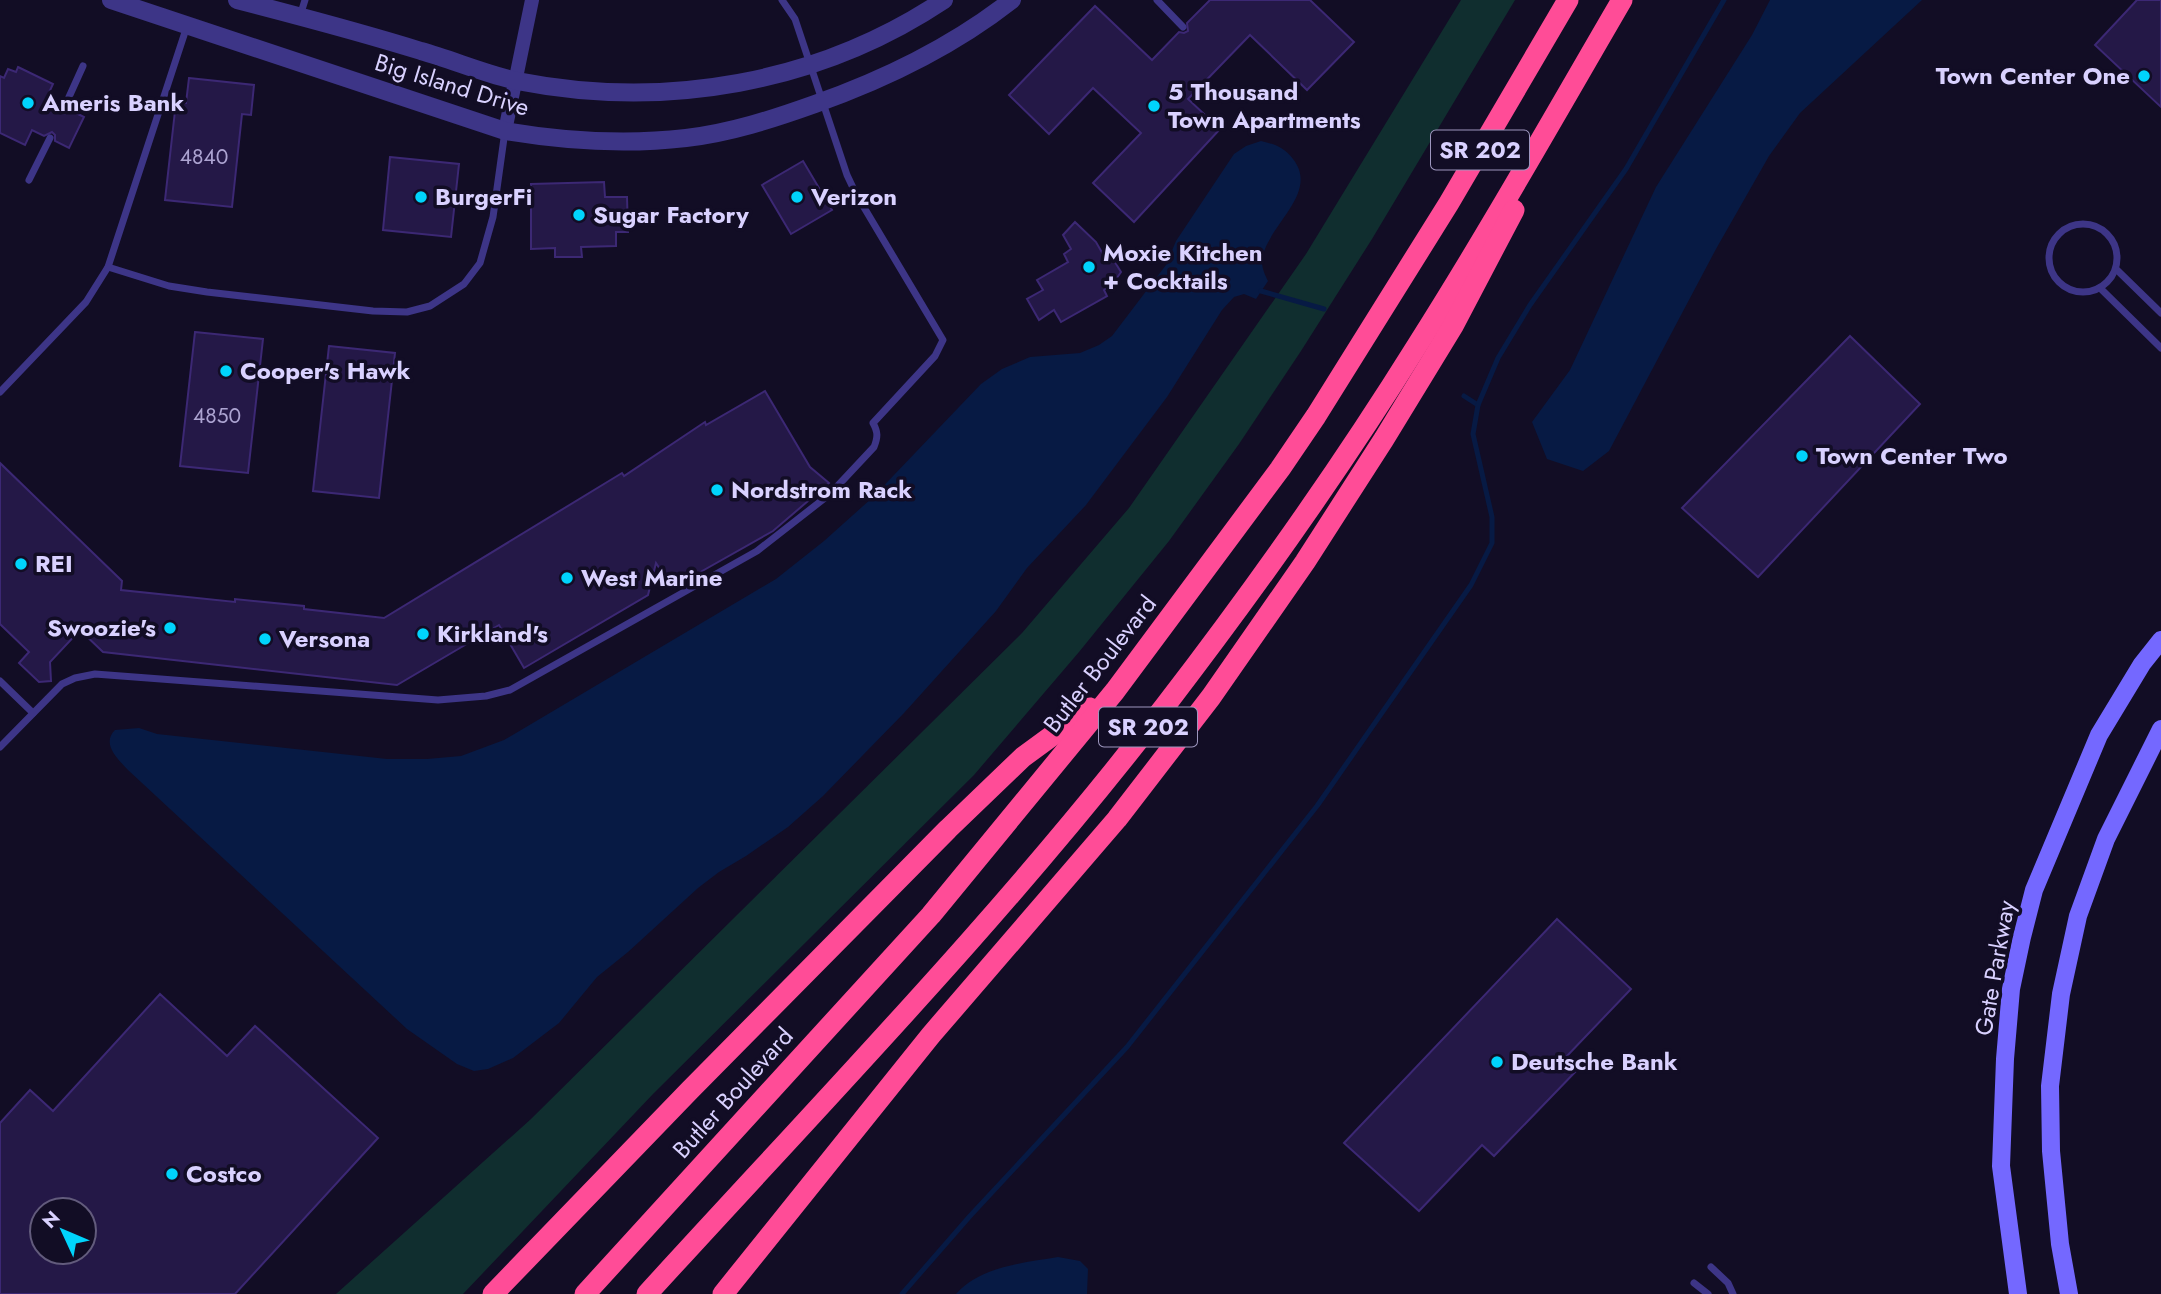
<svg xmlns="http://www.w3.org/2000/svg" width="2161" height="1294" viewBox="0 0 2161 1294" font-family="Jost,sans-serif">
  <rect width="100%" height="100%" fill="#120d25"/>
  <!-- green -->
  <polygon fill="#102e2f" points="1461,0 1515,0 1372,239 1301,351 1239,444 1169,541 1079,652 974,775 653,1094 463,1294 336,1294 531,1119 1022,633 1129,508 1306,254"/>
  <!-- water -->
  <g fill="#071a44">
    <polygon points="1770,0 1922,0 1800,113 1769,156 1716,249 1609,451 1583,471 1547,459 1532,422 1570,370 1656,187 1752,35"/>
    <path d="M1261,141C1274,144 1284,147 1293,159C1319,192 1271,223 1263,255C1260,264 1264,273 1268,281L1256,299L1244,294L1234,297L1222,310L1167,397L1086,505L1027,568L996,611L904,713L823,796L788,827L746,856L719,872L698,888L628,952L597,977L559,1023L513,1058L488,1069L474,1071L457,1064L407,1029L128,770C118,759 101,744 115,730L139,728L157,734L387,759H427L461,756L504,740L776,579L824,541L872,498L981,384L1002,369L1030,357L1080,353L1099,345L1112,336L1166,265L1176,241L1234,154L1246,146Z"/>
    <path d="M1058,1257L1080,1261L1088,1269L1087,1294H956C981,1266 1023,1263 1058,1257Z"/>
  </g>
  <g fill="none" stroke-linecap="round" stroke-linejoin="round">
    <!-- stream -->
    <g stroke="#071a44" stroke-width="5">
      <polyline points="1261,291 1324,309"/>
      <polyline points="1464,396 1478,405"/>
      <polyline points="902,1294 970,1216 1127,1047 1317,806 1471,585 1492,543 1492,517 1473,434 1478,405 1498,358 1530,305 1626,169 1724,0"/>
    </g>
  </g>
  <!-- building -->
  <g fill="#241847" stroke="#3c2874" stroke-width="2" fill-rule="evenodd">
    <polygon points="1210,0 1310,0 1354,42 1307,90 1250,35 1188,99 1220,129 1134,222 1093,183 1141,133 1093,88 1049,134 1009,95 1095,6 1152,60 1179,32 1184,33 1188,31 1187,23"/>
    <polygon points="2137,0 2161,0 2161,107 2095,45"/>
    <polygon points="18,67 53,84 46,99 59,105 61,113 65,114 70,110 84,117 69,148 55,141 55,135 52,132 44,136 32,130 25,145 0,133 0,76 4,78 8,69 16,72"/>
    <polygon points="189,78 254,85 251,115 242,114 232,207 165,200 176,102 186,103"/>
    <polygon points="390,157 459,164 451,237 383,230"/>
    <polygon points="803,161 832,210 791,234 762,185"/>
    <polygon points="604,182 605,197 627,197 628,232 616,232 616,246 581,247 582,257 555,257 555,248 531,249 531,184"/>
    <polygon points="1075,222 1096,242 1104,256 1108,254 1113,259 1121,272 1112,285 1104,290 1107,296 1061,322 1054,310 1039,320 1027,299 1043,290 1037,280 1068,262 1064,254 1071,249 1063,235"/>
    <polygon points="195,332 263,339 248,473 180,466"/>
    <polygon points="1850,336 1920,404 1758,577 1682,508"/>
    <polygon points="329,346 395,353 379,498 313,491"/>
    <polygon points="765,391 810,467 829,483 773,531 672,588 656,563 648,595 524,668 499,625 397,685 103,652 80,630 50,662 51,681 39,682 19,663 29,652 0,624 0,463 122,581 121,590 235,602 235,599 304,606 304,609 384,618 622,473 624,476 705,422 706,425"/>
    <polygon points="1557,919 1631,989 1566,1057 1579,1068 1494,1156 1482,1145 1419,1211 1344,1143"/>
    <path d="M160,994L227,1056L255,1026L378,1138L235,1294H0V1123L30,1090L53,1111ZM42,1210H84V1252H42Z"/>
  </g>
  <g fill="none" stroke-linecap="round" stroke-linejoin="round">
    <!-- service -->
    <g stroke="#3d3587" stroke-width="7">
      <polyline points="1157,0 1183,27"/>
      <polyline points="300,16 305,0"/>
      <polyline points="64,108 83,66"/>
      <polyline points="29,180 50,138"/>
      <circle cx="2083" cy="258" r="34"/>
      <polyline points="108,267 169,286 207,292 373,311 407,312 430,306 464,284 480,263 493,217 505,131"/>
      <polyline points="2116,269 2161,313"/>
      <polyline points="2100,288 2161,348"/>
      <polyline points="0,392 86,302 108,267 187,26"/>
      <polyline points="0,681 33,713"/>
      <path d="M0,747L62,684L75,678L95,674L438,700L486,696L510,690L757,551L830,494L874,447C878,437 878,432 873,423L935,356L943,340L856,194L847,175L795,19L782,0"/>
      <polyline points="1711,1267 1728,1283 1733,1294"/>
      <polyline points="1694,1283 1708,1294"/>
    </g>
    <!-- minor -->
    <polyline stroke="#3d3587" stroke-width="14" points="505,131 532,0"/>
    <!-- tertiary -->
    <g stroke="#3d3587" stroke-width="18">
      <path d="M111,0L505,131C564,141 626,145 686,138C730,133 773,119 815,104C886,79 952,47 1012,0"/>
      <path d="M237,0C299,16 360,32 421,51C453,60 485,74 517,81C665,110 818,84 944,0"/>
    </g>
    <!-- secondary -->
    <g stroke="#7468ff" stroke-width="18">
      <polyline points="2018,1294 2001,1166 2005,1059 2011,989 2022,937 2034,890 2099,735 2142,664 2161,640"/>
      <polyline points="2069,1294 2060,1244 2051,1151 2050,1086 2061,994 2078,916 2106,839 2161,729"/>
    </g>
    <!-- motorway -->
    <g stroke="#ff4c97" stroke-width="21">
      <polyline points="493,1294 690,1090 948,829 1023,757 1090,708"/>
      <polyline points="585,1294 931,915 1115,691 1280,469 1316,416 1449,203 1568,0"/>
      <path d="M647,1294C823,1101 1006,913 1165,706C1255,589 1340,469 1418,344C1489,232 1555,115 1622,0"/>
      <polyline points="723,1294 931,1035 1117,819 1211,697 1305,562 1384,439 1453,326 1514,210"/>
    </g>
  </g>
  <!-- markers -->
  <g fill="#00d4fc" stroke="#120d25" stroke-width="2.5">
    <circle cx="2144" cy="76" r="7"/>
    <circle cx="28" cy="103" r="7"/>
    <circle cx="1154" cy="106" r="7"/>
    <circle cx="421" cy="197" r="7"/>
    <circle cx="797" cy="197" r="7"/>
    <circle cx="579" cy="215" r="7"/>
    <circle cx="1089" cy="267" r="7"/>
    <circle cx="226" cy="371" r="7"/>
    <circle cx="1802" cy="456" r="7"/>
    <circle cx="717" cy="490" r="7"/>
    <circle cx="21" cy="564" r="7"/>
    <circle cx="567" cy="578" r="7"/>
    <circle cx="170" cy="628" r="7"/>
    <circle cx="423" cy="634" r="7"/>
    <circle cx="265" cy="639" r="7"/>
    <circle cx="1497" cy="1062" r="7"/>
    <circle cx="172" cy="1174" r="7"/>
  </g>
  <g text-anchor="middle" stroke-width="7" stroke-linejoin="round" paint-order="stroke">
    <!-- number labels -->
    <g font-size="21" fill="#aca3d1">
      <text x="204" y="164">4840</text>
      <text x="217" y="423">4850</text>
    </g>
    <!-- shield labels -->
    <g fill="#120d25" stroke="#9d96be" stroke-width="2">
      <rect x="1431" y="130.5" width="98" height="39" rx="5"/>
      <rect x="1099" y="707.5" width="98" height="39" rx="5"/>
    </g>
    <g font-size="23" font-weight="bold" fill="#d9d1ff">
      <text x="1480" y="158">SR 202</text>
      <text x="1148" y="735">SR 202</text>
    </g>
    <!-- poi labels -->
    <g font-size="24" font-weight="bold" fill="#d9d1ff" stroke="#120d25" text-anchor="start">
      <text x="2130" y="84" text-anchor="end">Town Center One</text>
      <text x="1168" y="100">5 Thousand<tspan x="1168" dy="28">Town Apartments</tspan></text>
      <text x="42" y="111">Ameris Bank</text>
      <text x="435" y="205">BurgerFi</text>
      <text x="811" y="205">Verizon</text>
      <text x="593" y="223">Sugar Factory</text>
      <text x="1103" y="261">Moxie Kitchen<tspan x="1103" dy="28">+ Cocktails</tspan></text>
      <text x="240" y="379">Cooper's Hawk</text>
      <text x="1816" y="464">Town Center Two</text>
      <text x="731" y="498">Nordstrom Rack</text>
      <text x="35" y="572">REI</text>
      <text x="581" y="586">West Marine</text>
      <text x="156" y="636" text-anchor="end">Swoozie's</text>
      <text x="437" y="642">Kirkland's</text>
      <text x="279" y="647">Versona</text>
      <text x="1511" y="1070">Deutsche Bank</text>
      <text x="186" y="1182">Costco</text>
    </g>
    <!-- street labels -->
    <g font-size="24" fill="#d9d1ff" stroke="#120d25">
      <text transform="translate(452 85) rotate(17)" y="8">Big Island Drive</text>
      <text transform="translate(1100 664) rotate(-52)" y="8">Butler Boulevard</text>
      <text transform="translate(1995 968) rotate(-80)" y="8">Gate Parkway</text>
      <text transform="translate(733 1093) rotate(-48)" y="8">Butler Boulevard</text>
    </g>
  </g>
  <!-- north arrow -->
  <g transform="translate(63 1231) rotate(314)"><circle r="33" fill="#120d25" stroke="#625b7c" stroke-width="2"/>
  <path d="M0-5L12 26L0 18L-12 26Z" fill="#00d4fc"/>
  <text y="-10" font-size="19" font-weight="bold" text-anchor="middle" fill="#d9d1ff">N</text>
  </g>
</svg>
